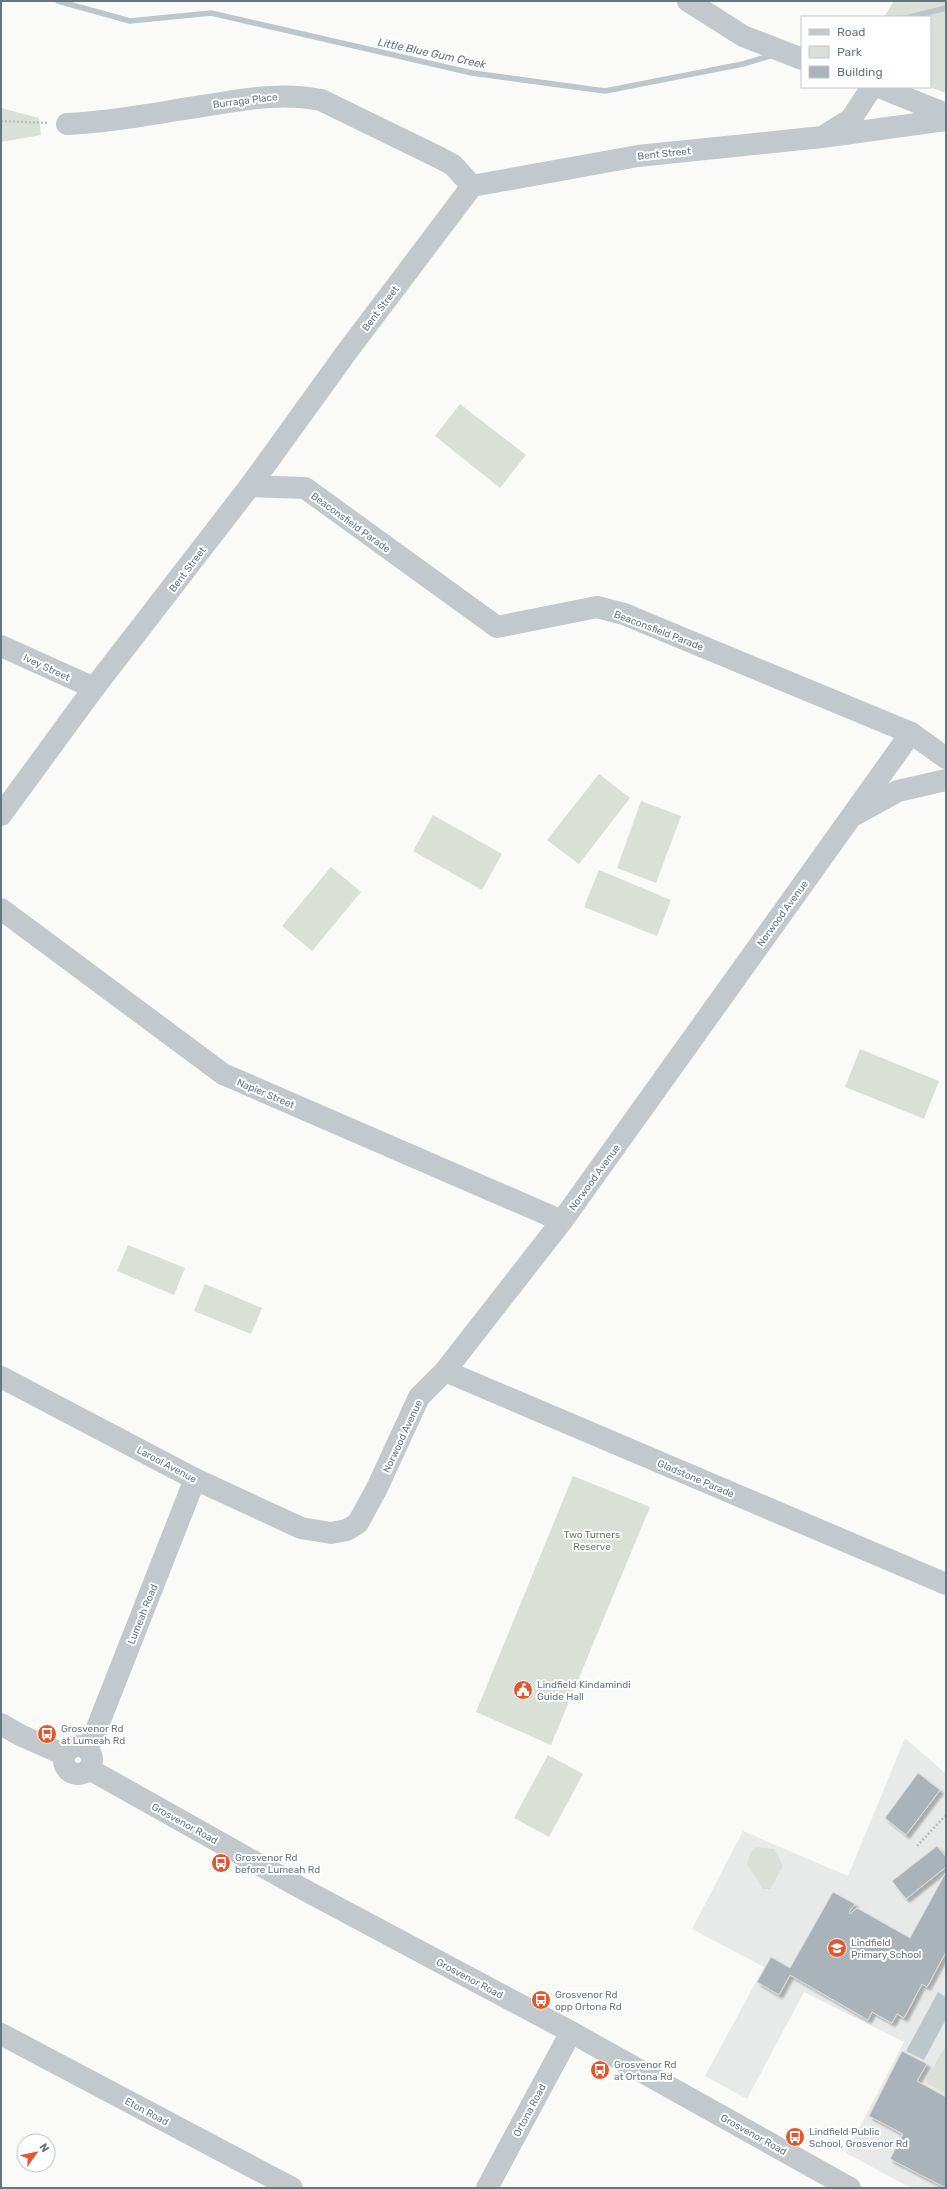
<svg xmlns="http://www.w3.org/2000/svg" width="947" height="2189" viewBox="0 0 947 2189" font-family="Rubik,sans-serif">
  <defs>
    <filter id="shadow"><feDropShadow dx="3.5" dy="3.5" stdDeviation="1" flood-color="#0004"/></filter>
  </defs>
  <rect width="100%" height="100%" fill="#fafaf8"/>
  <!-- built -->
  <polygon fill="#e8e9e9" points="905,1738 946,1774 946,2188 911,2188 846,2153 904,2042 804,1992 747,2099 705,2076 764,1967 692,1929 743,1831 848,1876"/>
  <!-- green -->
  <g fill="#dadfd7">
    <polygon points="894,1 946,1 946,93 930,87 930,17 884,17"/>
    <polygon points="1,108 39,118 41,135 1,142"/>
    <polygon points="460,404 526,455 500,488 435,436"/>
    <polygon points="599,774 630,798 579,864 547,840"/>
    <polygon points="641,801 681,816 656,883 617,868"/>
    <polygon points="433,815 502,854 482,890 413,851"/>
    <polygon points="331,867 361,892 312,951 282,926"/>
    <polygon points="599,870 671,900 657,936 584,907"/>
    <polygon points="860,1049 939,1081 924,1119 845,1087"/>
    <polygon points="128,1245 185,1268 174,1295 117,1271"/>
    <polygon points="205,1284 262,1308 251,1334 194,1311"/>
    <polygon points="573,1476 650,1507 551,1745 476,1712"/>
    <polygon points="548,1755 583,1774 549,1837 514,1818"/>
    <polygon points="756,1847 774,1849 783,1866 770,1889 763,1889 747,1864 751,1852"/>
    <polygon points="946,2045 946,2094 925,2082"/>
  </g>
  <!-- water -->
  <polygon fill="#bbc7cb" points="938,1992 946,1997 946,2019 924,2060 906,2051"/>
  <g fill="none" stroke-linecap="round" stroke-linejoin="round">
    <!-- stream -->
    <g stroke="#bbc7cb" stroke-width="5.5">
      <polyline points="58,1 130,21 211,13 472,73 605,91 743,64 773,55"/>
      <polyline points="910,17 946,8"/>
    </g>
  </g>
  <!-- building -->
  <g fill="#aab3b9" stroke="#dcdcda" filter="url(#shadow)">
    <polygon points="918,1773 940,1790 906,1835 885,1818"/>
    <polygon points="937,1846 946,1857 946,1867 906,1899 892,1881"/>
    <polygon points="946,1872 946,1952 927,1987 922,1984 904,2018 897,2014 892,2023 872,2012 868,2020 790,1975 779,1995 757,1982 771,1957 790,1968 833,1892 855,1904 849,1912 850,1914 857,1908 910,1938"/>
    <polygon points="902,2051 927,2064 917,2081 946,2097 946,2188 890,2159 903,2134 869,2116"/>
  </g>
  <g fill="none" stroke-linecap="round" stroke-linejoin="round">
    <!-- path -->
    <g stroke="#bbbfc2" stroke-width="2.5" stroke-dasharray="2 2" stroke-linecap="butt">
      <polyline points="1,121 48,123"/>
      <polyline points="917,1846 946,1815"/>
    </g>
    <!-- minor -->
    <g stroke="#c3c8cc" stroke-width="22">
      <polyline points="688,1 743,36 802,59"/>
      <polyline points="879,87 946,114"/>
      <path d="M67,124C114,122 162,112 209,105C247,99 283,92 321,100L440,158L453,165L472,186"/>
      <polyline points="827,134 851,119 872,87"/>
      <polyline points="250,486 305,488 497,627 597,607 624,614 911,733 946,758"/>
      <polyline points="1,646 94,688"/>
      <polyline points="856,814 898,791 946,780"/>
      <polyline points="1,815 94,688 250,486 346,353 472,186 638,156 822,137 946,120"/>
      <polyline points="1,909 223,1074 562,1221"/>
      <polyline points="445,1371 946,1584"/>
      <polyline points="1,1377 195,1479 301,1528 331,1533 347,1530 358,1523 377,1488 419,1397 445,1371 562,1221 911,733"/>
      <polyline points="1,1724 20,1735 65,1755"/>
      <circle cx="78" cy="1760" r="14"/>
      <polyline points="85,1748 93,1738 195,1479"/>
      <polyline points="89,1769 301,1888 571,2032 850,2188"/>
      <polyline points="1,2034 292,2188"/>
      <polyline points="487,2188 571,2032"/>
    </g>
  </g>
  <!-- icons -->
  <defs>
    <symbol id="civic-disc" viewBox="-11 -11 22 22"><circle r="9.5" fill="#e4572e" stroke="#fff"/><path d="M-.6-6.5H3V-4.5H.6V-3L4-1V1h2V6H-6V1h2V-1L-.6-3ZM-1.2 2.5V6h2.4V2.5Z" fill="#fff"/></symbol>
    <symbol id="bus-disc" viewBox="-11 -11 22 22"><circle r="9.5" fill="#e4572e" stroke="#fff"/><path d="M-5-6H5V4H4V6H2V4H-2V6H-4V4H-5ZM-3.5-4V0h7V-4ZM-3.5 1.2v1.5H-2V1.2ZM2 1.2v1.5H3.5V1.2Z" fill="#fff"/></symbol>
    <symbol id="school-disc" viewBox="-11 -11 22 22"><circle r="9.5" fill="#e4572e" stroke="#fff"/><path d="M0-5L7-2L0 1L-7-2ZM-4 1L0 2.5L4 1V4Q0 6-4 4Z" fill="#fff"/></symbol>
  </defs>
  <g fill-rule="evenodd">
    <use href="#civic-disc" x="512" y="1679" width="22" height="22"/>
    <use href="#bus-disc" x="36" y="1723" width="22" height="22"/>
    <use href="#bus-disc" x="210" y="1852" width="22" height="22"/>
    <use href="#school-disc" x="826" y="1937" width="22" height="22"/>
    <use href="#bus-disc" x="530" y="1989" width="22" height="22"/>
    <use href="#bus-disc" x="589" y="2059" width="22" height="22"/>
    <use href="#bus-disc" x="784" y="2126" width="22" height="22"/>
  </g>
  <g text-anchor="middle" stroke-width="4" stroke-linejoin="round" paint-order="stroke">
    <!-- street labels -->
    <g font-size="10" fill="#657683" stroke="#fff">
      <text transform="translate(245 100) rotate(-7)" y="4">Burraga Place</text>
      <text transform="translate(664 153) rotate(-6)" y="4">Bent Street</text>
      <text transform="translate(380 308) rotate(-53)" y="4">Bent Street</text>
      <text transform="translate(351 522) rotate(36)" y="4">Beaconsfield Parade</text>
      <text transform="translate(187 569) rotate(-53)" y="4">Bent Street</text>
      <text transform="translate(659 630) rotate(21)" y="4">Beaconsfield Parade</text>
      <text transform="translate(47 667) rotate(25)" y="4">Ivey Street</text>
      <text transform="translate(782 913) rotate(-54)" y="4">Norwood Avenue</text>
      <text transform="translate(266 1093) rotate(23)" y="4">Napier Street</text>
      <text transform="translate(594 1177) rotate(-54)" y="4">Norwood Avenue</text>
      <text transform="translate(402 1436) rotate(-65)" y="4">Norwood Avenue</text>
      <text transform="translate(167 1464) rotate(28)" y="4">Larool Avenue</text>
      <text transform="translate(696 1478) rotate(23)" y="4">Gladstone Parade</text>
      <text transform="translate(142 1614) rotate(-68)" y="4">Lumeah Road</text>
      <text transform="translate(185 1823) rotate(29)" y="4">Grosvenor Road</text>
      <text transform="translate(470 1978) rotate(28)" y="4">Grosvenor Road</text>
      <text transform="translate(529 2110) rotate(-62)" y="4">Ortona Road</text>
      <text transform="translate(147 2111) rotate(28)" y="4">Eton Road</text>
      <text transform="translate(754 2134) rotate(29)" y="4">Grosvenor Road</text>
    </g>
    <!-- park labels -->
    <g font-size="10" fill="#687a64" stroke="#fff">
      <text x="592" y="1538">Two Turners<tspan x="592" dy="12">Reserve</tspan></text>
    </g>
    <!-- poi labels -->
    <g font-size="10" fill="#657683" stroke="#fff" text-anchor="start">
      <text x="537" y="1688">Lindfield Kindamindi<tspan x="537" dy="12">Guide Hall</tspan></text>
      <text x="61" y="1732">Grosvenor Rd<tspan x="61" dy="12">at Lumeah Rd</tspan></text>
      <text x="235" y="1861">Grosvenor Rd<tspan x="235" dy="12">before Lumeah Rd</tspan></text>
      <text x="851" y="1946">Lindfield<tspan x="851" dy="12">Primary School</tspan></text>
      <text x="555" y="1998">Grosvenor Rd<tspan x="555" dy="12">opp Ortona Rd</tspan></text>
      <text x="614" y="2068">Grosvenor Rd<tspan x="614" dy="12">at Ortona Rd</tspan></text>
      <text x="809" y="2135">Lindfield Public<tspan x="809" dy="12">School, Grosvenor Rd</tspan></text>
    </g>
    <!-- water labels -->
    <g font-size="11" font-style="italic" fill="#60757c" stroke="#fff">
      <text transform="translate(432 53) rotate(12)" y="4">Little Blue Gum Creek</text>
    </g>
  </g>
  <!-- border -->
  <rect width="947" height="2189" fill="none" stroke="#657683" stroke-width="4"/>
  <!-- legend -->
  <rect x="801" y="16" width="130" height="72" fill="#ffffff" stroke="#c1c8cd"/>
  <rect x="809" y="29" width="20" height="6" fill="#c3c8cc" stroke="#c1c8cd"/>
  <text x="837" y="36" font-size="12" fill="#657683">Road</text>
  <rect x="809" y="46" width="20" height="12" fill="#dadfd7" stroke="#c1c8cd"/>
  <text x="837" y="56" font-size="12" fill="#657683">Park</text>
  <rect x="809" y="66" width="20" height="12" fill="#aab3b9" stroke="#c1c8cd"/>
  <text x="837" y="76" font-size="12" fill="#657683">Building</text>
  <!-- north arrow -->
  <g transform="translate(36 2153) rotate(57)"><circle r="19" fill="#ffffff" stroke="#c1c8cd"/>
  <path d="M0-3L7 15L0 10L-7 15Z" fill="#e4572e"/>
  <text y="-6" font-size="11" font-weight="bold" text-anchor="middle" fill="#657683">N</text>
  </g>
</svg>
